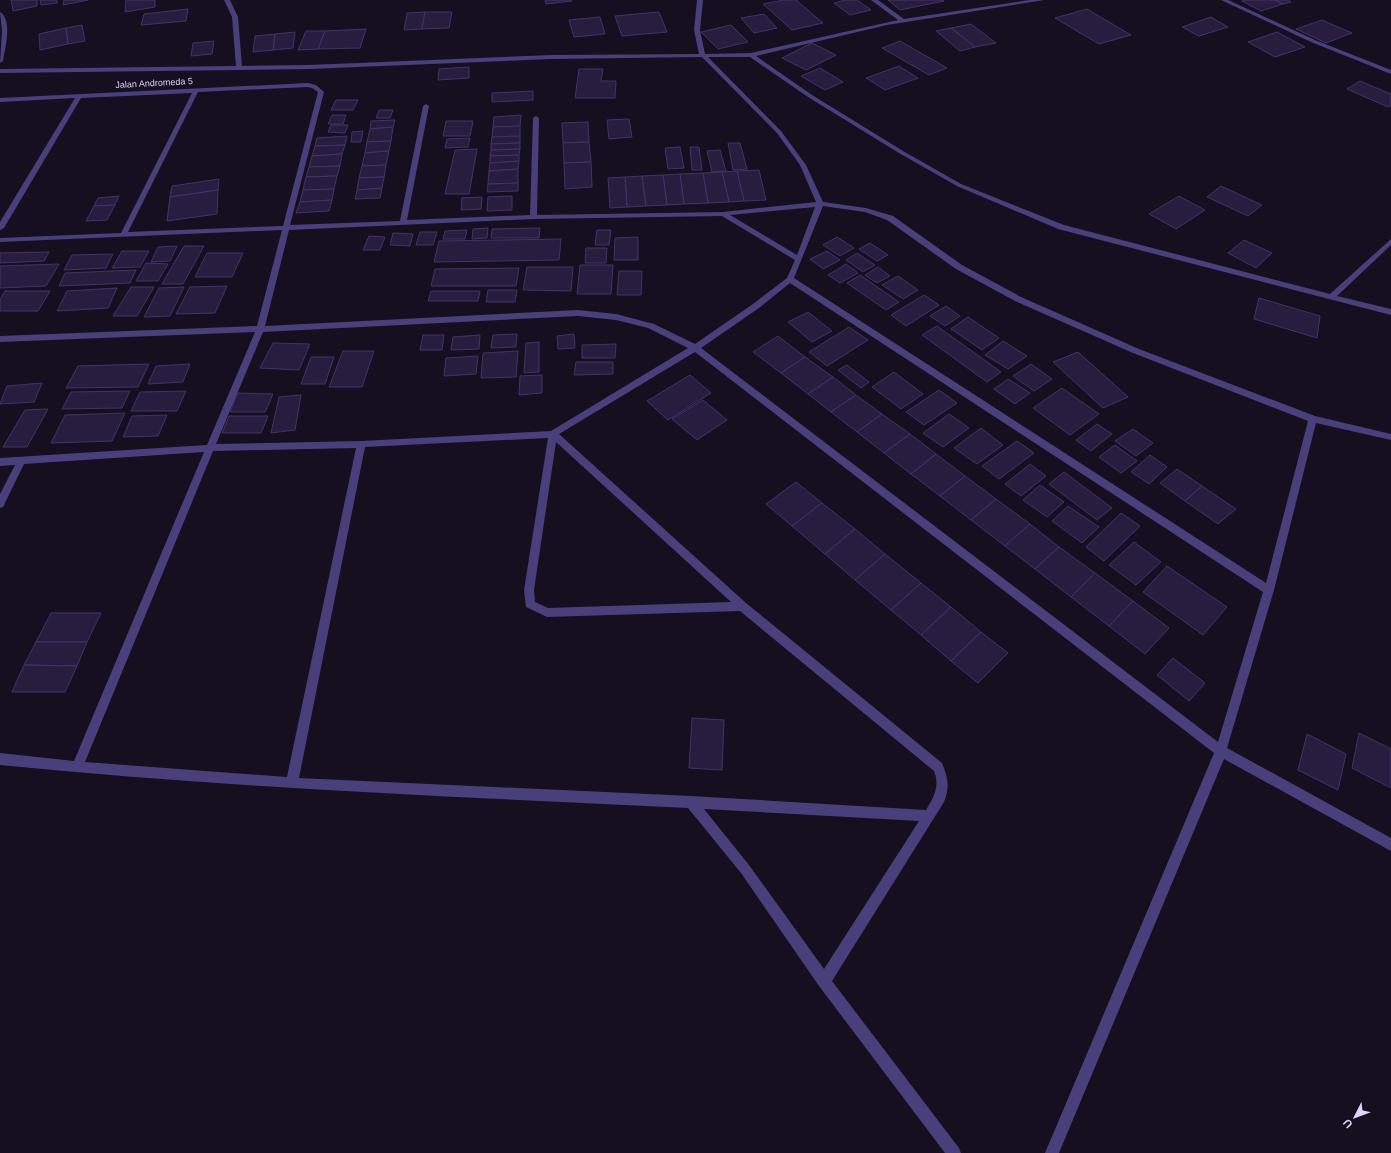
<svg xmlns="http://www.w3.org/2000/svg" width="1391" height="1153" viewBox="0 0 1391 1153" font-family="Helvetica,sans-serif">
  <rect width="100%" height="100%" fill="#150f20"/>
  <!-- building -->
  <g fill="#291d3f" stroke="#443269">
    <polygon points="11,0 37,0 37,6 13,11"/>
    <polygon points="40,0 57,0 57,3 41,5"/>
    <polygon points="64,0 88,0 63,5"/>
    <polygon points="126,0 155,0 155,7 125,12"/>
    <polygon points="545,0 571,0 572,1 546,4"/>
    <polygon points="784,0 796,0 823,23 792,30 763,4"/>
    <polygon points="846,0 857,0 871,10 850,15 834,3"/>
    <polygon points="888,0 943,0 944,1 900,10"/>
    <polygon points="1246,0 1275,0 1283,4 1261,11 1242,1"/>
    <polygon points="1275,0 1288,0 1291,2 1283,4"/>
    <polygon points="188,9 186,21 141,25 144,14"/>
    <polygon points="1087,9 1131,35 1099,44 1055,18"/>
    <polygon points="425,12 422,29 404,30 407,13"/>
    <polygon points="425,12 452,12 449,28 422,29"/>
    <polygon points="659,12 667,32 622,36 615,16"/>
    <polygon points="764,14 777,28 754,33 741,18"/>
    <polygon points="600,17 605,34 574,37 569,20"/>
    <polygon points="1211,17 1228,27 1199,36 1182,27"/>
    <polygon points="1322,20 1352,33 1326,43 1296,29"/>
    <polygon points="971,24 996,43 975,47 951,28"/>
    <polygon points="82,25 85,41 68,44 66,28"/>
    <polygon points="731,25 748,42 718,49 701,32"/>
    <polygon points="66,28 68,44 40,50 39,34"/>
    <polygon points="951,28 975,47 960,51 936,31"/>
    <polygon points="366,29 360,48 318,49 325,31"/>
    <polygon points="306,31 325,31 318,49 298,50"/>
    <polygon points="295,32 293,48 273,50 275,34"/>
    <polygon points="1277,32 1305,47 1275,57 1248,42"/>
    <polygon points="275,34 273,50 253,52 255,36"/>
    <polygon points="214,41 212,54 191,56 193,43"/>
    <polygon points="900,41 947,68 929,75 882,48"/>
    <polygon points="812,43 836,55 806,70 782,58"/>
    <polygon points="899,66 918,78 885,90 866,78"/>
    <polygon points="469,67 469,78 438,80 439,69"/>
    <polygon points="820,68 843,82 825,90 801,76"/>
    <polygon points="579,69 603,69 601,81 616,81 615,98 575,98"/>
    <polygon points="1360,81 1391,94 1391,105 1388,107 1347,89"/>
    <polygon points="533,91 533,100 492,102 492,93"/>
    <polygon points="336,100 358,100 353,110 331,110"/>
    <polygon points="379,110 393,110 390,118 376,118"/>
    <polygon points="332,115 346,115 343,124 328,124"/>
    <polygon points="521,115 520,126 493,127 494,117"/>
    <polygon points="629,119 632,137 609,139 607,120"/>
    <polygon points="395,120 393,127 370,129 371,121"/>
    <polygon points="446,121 473,121 470,136 443,136"/>
    <polygon points="588,122 589,142 563,143 562,123"/>
    <polygon points="331,125 348,125 345,133 328,132"/>
    <polygon points="520,126 520,136 492,137 493,127"/>
    <polygon points="393,127 391,141 367,142 370,129"/>
    <polygon points="363,131 361,142 351,142 352,132"/>
    <polygon points="347,136 345,145 315,146 317,138"/>
    <polygon points="520,136 520,143 491,144 492,137"/>
    <polygon points="470,138 468,147 445,148 447,139"/>
    <polygon points="391,141 389,151 365,153 367,142"/>
    <polygon points="589,142 591,162 564,163 563,143"/>
    <polygon points="520,143 520,149 491,150 491,144"/>
    <polygon points="728,143 740,143 747,169 733,170"/>
    <polygon points="345,145 342,154 312,156 315,146"/>
    <polygon points="680,147 684,168 668,169 665,148"/>
    <polygon points="690,147 699,147 702,170 692,170"/>
    <polygon points="477,149 469,194 445,194 455,150"/>
    <polygon points="520,149 519,155 490,156 491,150"/>
    <polygon points="720,150 726,171 712,172 707,151"/>
    <polygon points="389,151 386,165 362,166 365,153"/>
    <polygon points="342,154 340,166 309,167 312,156"/>
    <polygon points="519,155 519,161 490,163 490,156"/>
    <polygon points="519,161 518,169 489,171 490,163"/>
    <polygon points="591,162 592,187 565,189 564,163"/>
    <polygon points="386,165 384,177 359,178 362,166"/>
    <polygon points="340,166 337,176 306,177 309,167"/>
    <polygon points="518,169 518,183 488,184 489,171"/>
    <polygon points="759,170 766,200 744,201 737,171"/>
    <polygon points="737,171 744,201 729,202 722,172"/>
    <polygon points="722,172 729,202 708,203 703,173"/>
    <polygon points="703,173 708,203 684,204 680,174"/>
    <polygon points="680,174 684,204 667,205 663,175"/>
    <polygon points="663,175 667,205 646,206 642,176"/>
    <polygon points="337,176 334,189 303,190 306,177"/>
    <polygon points="642,176 646,206 627,207 625,177"/>
    <polygon points="384,177 382,188 357,190 359,178"/>
    <polygon points="625,177 627,207 610,208 608,178"/>
    <polygon points="219,179 218,190 170,197 172,186"/>
    <polygon points="518,183 518,191 487,192 488,184"/>
    <polygon points="1221,186 1262,205 1248,216 1207,197"/>
    <polygon points="382,188 380,198 355,199 357,190"/>
    <polygon points="334,189 332,200 300,202 303,190"/>
    <polygon points="218,190 217,214 167,221 170,197"/>
    <polygon points="119,196 115,205 94,206 98,198"/>
    <polygon points="512,196 512,210 487,211 488,197"/>
    <polygon points="1179,196 1205,210 1176,229 1149,214"/>
    <polygon points="482,197 481,209 461,210 462,198"/>
    <polygon points="332,200 329,211 296,213 300,202"/>
    <polygon points="115,205 107,220 86,221 94,206"/>
    <polygon points="488,228 487,238 472,239 473,229"/>
    <polygon points="540,228 539,238 491,238 492,229"/>
    <polygon points="467,230 465,239 443,239 445,231"/>
    <polygon points="597,230 611,230 609,245 595,245"/>
    <polygon points="420,232 437,232 433,245 416,245"/>
    <polygon points="393,233 413,234 410,246 390,245"/>
    <polygon points="369,236 385,237 380,250 363,250"/>
    <polygon points="638,237 638,260 614,260 615,238"/>
    <polygon points="837,237 854,248 840,256 823,245"/>
    <polygon points="561,239 559,260 434,262 439,241"/>
    <polygon points="1244,240 1272,253 1256,268 1228,253"/>
    <polygon points="870,243 888,255 877,261 859,249"/>
    <polygon points="177,246 170,261 151,262 158,247"/>
    <polygon points="184,246 204,246 183,284 162,284"/>
    <polygon points="586,248 607,248 606,263 585,263"/>
    <polygon points="122,251 149,251 140,267 112,268"/>
    <polygon points="827,251 840,260 823,269 810,259"/>
    <polygon points="49,252 44,261 0,263 0,253"/>
    <polygon points="207,253 243,253 232,277 195,277"/>
    <polygon points="857,253 875,265 863,272 846,260"/>
    <polygon points="113,254 106,268 64,270 72,255"/>
    <polygon points="146,263 168,264 158,281 136,281"/>
    <polygon points="59,264 46,286 0,288 0,266"/>
    <polygon points="846,264 858,273 840,283 828,275"/>
    <polygon points="580,265 613,265 611,294 577,294"/>
    <polygon points="527,267 573,267 571,291 523,290"/>
    <polygon points="878,267 890,276 877,283 865,275"/>
    <polygon points="519,268 516,286 431,286 435,269"/>
    <polygon points="136,270 130,283 59,286 65,273"/>
    <polygon points="619,271 642,271 641,295 617,295"/>
    <polygon points="860,275 899,302 886,310 847,283"/>
    <polygon points="898,276 918,290 903,299 882,285"/>
    <polygon points="227,286 215,313 176,314 190,287"/>
    <polygon points="131,287 154,287 137,316 113,316"/>
    <polygon points="184,287 170,316 144,317 159,288"/>
    <polygon points="117,288 108,308 57,311 67,291"/>
    <polygon points="488,290 517,290 515,302 486,302"/>
    <polygon points="5,291 50,291 38,311 0,311 0,300"/>
    <polygon points="431,291 480,291 478,301 428,301"/>
    <polygon points="924,295 939,305 906,326 891,315"/>
    <polygon points="1259,298 1320,316 1317,338 1254,319"/>
    <polygon points="946,306 960,316 945,326 930,316"/>
    <polygon points="808,312 832,331 812,342 788,322"/>
    <polygon points="968,317 999,338 982,350 951,329"/>
    <polygon points="937,326 1001,372 987,382 922,335"/>
    <polygon points="849,327 868,340 827,366 809,352"/>
    <polygon points="517,334 516,347 491,348 493,335"/>
    <polygon points="574,334 575,348 558,349 557,336"/>
    <polygon points="423,335 444,335 442,350 420,350"/>
    <polygon points="480,335 479,349 451,350 453,337"/>
    <polygon points="778,336 805,357 781,373 753,352"/>
    <polygon points="1003,341 1027,356 1008,369 985,355"/>
    <polygon points="539,342 539,372 524,373 526,343"/>
    <polygon points="273,343 310,344 299,370 260,368"/>
    <polygon points="616,344 615,358 582,358 582,345"/>
    <polygon points="343,351 374,351 362,387 329,387"/>
    <polygon points="518,351 516,377 481,378 483,353"/>
    <polygon points="1078,352 1128,397 1103,408 1053,362"/>
    <polygon points="478,356 476,374 444,376 446,358"/>
    <polygon points="311,357 334,357 325,384 301,384"/>
    <polygon points="805,357 833,377 808,394 781,373"/>
    <polygon points="576,362 613,362 613,374 574,375"/>
    <polygon points="149,364 138,387 66,388 78,366"/>
    <polygon points="190,364 183,382 148,384 156,366"/>
    <polygon points="1031,364 1052,379 1034,391 1013,376"/>
    <polygon points="847,365 869,382 861,388 838,370"/>
    <polygon points="894,372 923,394 901,409 872,387"/>
    <polygon points="542,375 542,393 519,395 520,376"/>
    <polygon points="690,375 711,393 668,420 647,401"/>
    <polygon points="833,377 856,395 831,412 808,394"/>
    <polygon points="1008,379 1030,393 1015,404 994,389"/>
    <polygon points="42,383 34,402 0,404 7,386"/>
    <polygon points="1062,388 1099,414 1070,435 1033,408"/>
    <polygon points="939,390 957,403 924,425 906,412"/>
    <polygon points="130,391 122,408 62,409 71,392"/>
    <polygon points="186,391 177,411 131,411 140,392"/>
    <polygon points="238,393 273,394 265,412 230,412"/>
    <polygon points="301,395 295,430 271,433 279,397"/>
    <polygon points="856,395 882,414 857,432 831,412"/>
    <polygon points="703,400 727,420 697,440 672,419"/>
    <polygon points="48,409 27,447 3,447 25,410"/>
    <polygon points="125,413 112,441 51,443 65,415"/>
    <polygon points="882,414 910,434 884,453 857,432"/>
    <polygon points="949,414 969,428 943,447 923,433"/>
    <polygon points="167,415 158,436 123,437 132,416"/>
    <polygon points="229,416 268,416 261,433 222,433"/>
    <polygon points="1097,424 1112,434 1091,451 1076,440"/>
    <polygon points="981,428 1003,445 977,464 954,448"/>
    <polygon points="1133,429 1153,443 1136,456 1115,441"/>
    <polygon points="910,434 936,454 911,474 884,453"/>
    <polygon points="1017,441 1034,453 999,479 982,466"/>
    <polygon points="1115,445 1137,461 1121,473 1099,457"/>
    <polygon points="936,454 965,476 940,496 911,474"/>
    <polygon points="1150,455 1167,467 1149,484 1131,472"/>
    <polygon points="1030,464 1046,476 1021,496 1005,484"/>
    <polygon points="1177,469 1202,486 1185,501 1160,483"/>
    <polygon points="1064,472 1112,508 1097,520 1049,484"/>
    <polygon points="965,476 996,499 971,520 940,496"/>
    <polygon points="796,482 822,503 792,526 766,504"/>
    <polygon points="1040,485 1064,502 1047,517 1023,500"/>
    <polygon points="1202,486 1236,509 1218,524 1185,501"/>
    <polygon points="996,499 1030,524 1005,546 971,520"/>
    <polygon points="822,503 855,529 825,554 792,526"/>
    <polygon points="1068,506 1099,527 1082,543 1052,521"/>
    <polygon points="1121,513 1140,526 1104,561 1086,547"/>
    <polygon points="1030,524 1059,547 1035,569 1005,546"/>
    <polygon points="855,529 885,554 855,580 825,554"/>
    <polygon points="1134,542 1161,562 1136,585 1109,565"/>
    <polygon points="1059,547 1095,573 1071,597 1035,569"/>
    <polygon points="885,554 921,583 891,610 855,580"/>
    <polygon points="1167,566 1227,607 1203,635 1143,592"/>
    <polygon points="1095,573 1133,601 1109,626 1071,597"/>
    <polygon points="921,583 951,607 921,635 891,610"/>
    <polygon points="1133,601 1169,628 1145,654 1109,626"/>
    <polygon points="951,607 981,632 951,661 921,635"/>
    <polygon points="51,613 101,613 87,642 36,642"/>
    <polygon points="981,632 1008,653 978,683 951,661"/>
    <polygon points="36,642 87,642 77,666 24,665"/>
    <polygon points="1173,658 1205,683 1189,701 1157,675"/>
    <polygon points="24,665 77,666 65,692 12,692"/>
    <polygon points="692,718 724,720 722,770 689,768"/>
    <polygon points="1359,733 1391,749 1391,788 1352,768"/>
    <polygon points="1307,734 1346,754 1338,790 1298,770"/>
  </g>
  <g fill="none" stroke-linecap="round" stroke-linejoin="round">
    <!-- minor -->
    <g fill="#493f7b" fill-rule="evenodd">
      <path d="M224,0H230L238,17L242,66L309,65L552,55L699,54L694,30L697,0H703L700,30L705,54L751,53L898,20L871,0H878L904,19L1030,0H1044L887,25L756,56L812,95L903,151L961,184L1064,225L1330,294L1391,239V245L1337,296L1391,309V315L1058,229L957,186L899,153L808,97L750,57H708L781,131L806,165L823,202L866,208L893,216L962,265L1021,297L1139,349L1315,416L1391,434V440L1316,423L1274,590L1227,748L1391,838V851L1224,759L1059,1153H1045L1214,753L695,352L559,434L746,603L942,763C948,778 950,787 944,802L832,981L959,1148L961,1153H945L819,986L741,873L688,808C458,797 229,788 0,765V753L74,761L204,452L24,464L3,507L0,508V494L15,465L0,466V458L207,445L255,332L0,342V336L257,326L282,230L0,242V238L121,233L192,93L81,98L4,228L0,230V222L75,98L0,102V98L308,83L316,85L324,92L290,225L400,221L423,106L426,104L429,106L407,220L530,215L533,118L536,116L539,118L537,215L723,212L816,202L800,165L777,133L702,57L552,59L309,69L0,73V69L236,66L232,17ZM308,87L312,88L318,92L283,226L128,232L198,92ZM823,206L865,212L887,220L956,269L1015,301L1133,353L1308,421L1266,583L794,278ZM815,207L797,255L730,215ZM722,216L795,260L787,278L753,304L695,344L654,324L616,314L578,310L265,326L289,230L533,219ZM790,283L1263,592L1218,742L701,348L759,308ZM578,316L616,320L648,328L688,348L551,431L361,441L216,444L263,332ZM548,438L524,590L526,607L547,617L740,611L934,771C940,786 934,797 926,810L691,796L299,778L365,447ZM556,442L731,602L548,608L535,602L534,590ZM356,448L287,777L85,762L213,451ZM704,809L919,821L824,969L749,865Z"/>
      <polygon points="1221,0 1228,0 1315,40 1391,70 1391,74 1311,42"/>
      <path d="M0,12C13,20 5,49 3,61L0,63L2,31Z"/>
    </g>
  </g>
  <g text-anchor="middle" stroke-width="3.5" stroke-linejoin="round" paint-order="stroke">
    <!-- far-street labels -->
    <g font-size="9" fill="#ddd3fb" stroke="#150f20">
      <text transform="translate(154 83) rotate(-3)" y="3">Jalan Andromeda 5</text>
    </g>
  </g>
  <!-- north arrow -->
  <g transform="translate(1355 1117) rotate(228)" stroke="#150f20" stroke-width="3" paint-order="stroke">
  <path d="M0-3L7 15L0 10L-7 15Z" fill="#ddd3fb"/>
  <text y="-6" font-size="11" font-weight="bold" text-anchor="middle" fill="#ddd3fb">U</text>
  </g>
</svg>
